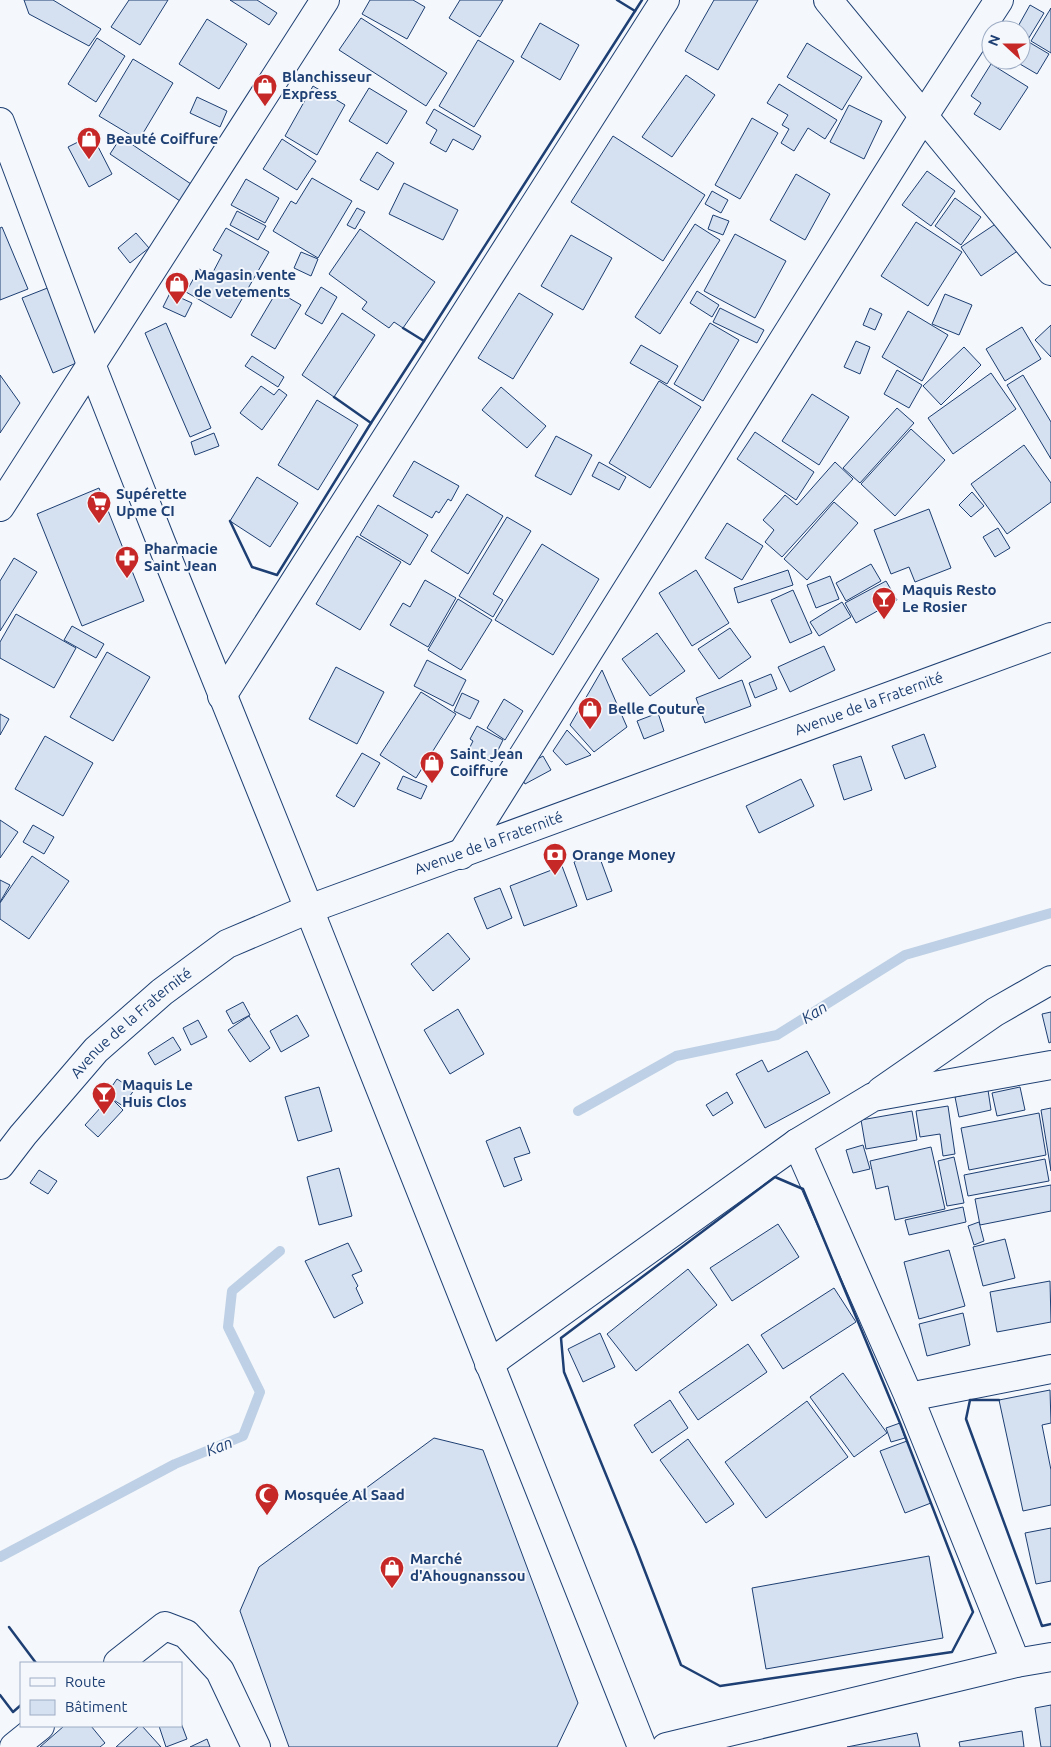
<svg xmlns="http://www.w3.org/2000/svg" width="1051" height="1747" viewBox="0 0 1051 1747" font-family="Ubuntu,sans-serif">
  <rect width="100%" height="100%" fill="#f4f7fb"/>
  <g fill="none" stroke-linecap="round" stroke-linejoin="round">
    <!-- stream -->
    <g stroke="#bed0e5" stroke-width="10">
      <polyline points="578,1111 676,1056 777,1035 905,955 1051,913"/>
      <polyline points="0,1557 175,1464 243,1436 260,1392 228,1327 232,1291 280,1251"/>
    </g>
  </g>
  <!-- building -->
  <g fill="#d5e0f0" stroke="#1d3f73">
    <polygon points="24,0 53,0 101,29 89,46 29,14"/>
    <polygon points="129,0 168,0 140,45 111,27"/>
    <polygon points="230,0 257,0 277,13 269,25"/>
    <polygon points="370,0 413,0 425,7 407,39 362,14"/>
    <polygon points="460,0 503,0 480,37 449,18"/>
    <polygon points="714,0 758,0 718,70 685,51"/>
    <polygon points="1030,5 1044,13 1027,41 1049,54 1037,74 1013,60 1021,60 1021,30 1016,30"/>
    <polygon points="1051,8 1051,53 1031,41"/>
    <polygon points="361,18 447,73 426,106 339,50"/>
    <polygon points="207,19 247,44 219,89 179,64"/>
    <polygon points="540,23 579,45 560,80 521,57"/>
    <polygon points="97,38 125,56 96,102 68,84"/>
    <polygon points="478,40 514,61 474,127 439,106"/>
    <polygon points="807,43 862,77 842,110 787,77"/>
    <polygon points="133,59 173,83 139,140 99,116"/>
    <polygon points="991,64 1028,87 1000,130 974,114 981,103 971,96"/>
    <polygon points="686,75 715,95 672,157 642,137"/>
    <polygon points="779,84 837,120 825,139 808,128 794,151 781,143 789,129 782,125 788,115 767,103"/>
    <polygon points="313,86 345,105 317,155 285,136"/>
    <polygon points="369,88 407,111 387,144 349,121"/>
    <polygon points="197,97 227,111 220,127 190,113"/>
    <polygon points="849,105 882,121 864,159 830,142"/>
    <polygon points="434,109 481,136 473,150 453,139 446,152 430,143 437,130 426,123"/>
    <polygon points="752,118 778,133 740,199 715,185"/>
    <polygon points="92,135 112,174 89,187 68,147"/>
    <polygon points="613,136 705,195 663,261 571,202"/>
    <polygon points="121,137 191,184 180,201 110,154"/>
    <polygon points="282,139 316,161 297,190 263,169"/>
    <polygon points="377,152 394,163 378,190 360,180"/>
    <polygon points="927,171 955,191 931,226 902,205"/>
    <polygon points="796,174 830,194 805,240 770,220"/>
    <polygon points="312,178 352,201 318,258 273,231 291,201 296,204"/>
    <polygon points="246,179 279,198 265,223 231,205"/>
    <polygon points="404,183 458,210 443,240 389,214"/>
    <polygon points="712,191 728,200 721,213 705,204"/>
    <polygon points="955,198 981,217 961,245 935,226"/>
    <polygon points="357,208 365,212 355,229 347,225"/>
    <polygon points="237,211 266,226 258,240 230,225"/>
    <polygon points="713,215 729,221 723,235 708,229"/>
    <polygon points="1000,221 1019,250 981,276 961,247"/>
    <polygon points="916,222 962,252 928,306 881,276"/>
    <polygon points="695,224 720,240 660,334 635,317"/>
    <polygon points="2,227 28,289 0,300 0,228"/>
    <polygon points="226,228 269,252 231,318 186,292 199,269 211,276 222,255 213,250"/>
    <polygon points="360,229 435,282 403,328 394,322 389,328 362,309 367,302 329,274"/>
    <polygon points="136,233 149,248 130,263 118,248"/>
    <polygon points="735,234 786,261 755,318 704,291"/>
    <polygon points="571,235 612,258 583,310 541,286"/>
    <polygon points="301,252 318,259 311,276 294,268"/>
    <polygon points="50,287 81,361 53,373 22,298"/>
    <polygon points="321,287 337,297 322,324 305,314"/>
    <polygon points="277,291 301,305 275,349 251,335"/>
    <polygon points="697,291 719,305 712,317 690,303"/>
    <polygon points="170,293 192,303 185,317 163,307"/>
    <polygon points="519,293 553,314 513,379 478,358"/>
    <polygon points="945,294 972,305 959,335 932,324"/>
    <polygon points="720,308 764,330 757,343 713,322"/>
    <polygon points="870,308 882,314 875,330 863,325"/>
    <polygon points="908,311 948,335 922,381 882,357"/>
    <polygon points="342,313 375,335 334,397 302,375"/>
    <polygon points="166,323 211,428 190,437 145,333"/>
    <polygon points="710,323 739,340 703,401 674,384"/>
    <polygon points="1051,325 1051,357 1035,340"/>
    <polygon points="1022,327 1041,359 1005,381 986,349"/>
    <polygon points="856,341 870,347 860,374 844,367"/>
    <polygon points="641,345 678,366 667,384 630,363"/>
    <polygon points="964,347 981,365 941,405 923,386"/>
    <polygon points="252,356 284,377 278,387 245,366"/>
    <polygon points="897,370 922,385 909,408 884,394"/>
    <polygon points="991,373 1016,409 953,454 928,418"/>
    <polygon points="0,375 20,403 0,433"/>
    <polygon points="1023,375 1051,422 1051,459 1007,385"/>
    <polygon points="659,381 701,407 650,488 609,463"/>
    <polygon points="261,386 274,395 279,389 287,395 262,430 240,413"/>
    <polygon points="501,387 546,426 527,448 482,410"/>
    <polygon points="812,394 849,417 819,465 782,441"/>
    <polygon points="317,400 358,425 318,490 278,465"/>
    <polygon points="897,408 914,423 860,483 843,468"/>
    <polygon points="911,429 945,460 895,516 861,484"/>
    <polygon points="755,432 814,472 796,500 737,459"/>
    <polygon points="214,433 219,446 195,455 191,442"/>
    <polygon points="556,436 592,455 571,495 535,476"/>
    <polygon points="1024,445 1051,483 1051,502 1007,534 971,484"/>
    <polygon points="414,461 459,486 451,501 448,499 439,513 436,511 432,518 393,496"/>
    <polygon points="599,462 626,477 619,490 592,476"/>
    <polygon points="835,462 853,479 782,557 765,542 774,530 763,520 785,495 797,505"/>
    <polygon points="257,477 298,503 270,547 230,521"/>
    <polygon points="99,488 144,601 82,626 37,514"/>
    <polygon points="972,492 984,506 971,517 959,505"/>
    <polygon points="467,494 503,516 468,574 431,551"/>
    <polygon points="834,502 858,523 807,580 784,559"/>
    <polygon points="378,505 428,535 410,565 360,535"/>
    <polygon points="929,509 951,568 915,582 909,567 891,574 874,530"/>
    <polygon points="507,517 531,531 493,594 503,600 493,617 459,596"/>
    <polygon points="727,523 763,546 742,580 705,558"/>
    <polygon points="998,528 1010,548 995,557 983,537"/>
    <polygon points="357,536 401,562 360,630 316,604"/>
    <polygon points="542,544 599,579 553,655 495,620"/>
    <polygon points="14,558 37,572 0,631 0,581"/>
    <polygon points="871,564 881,581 846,601 836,583"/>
    <polygon points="696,570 729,623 692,646 659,593"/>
    <polygon points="788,570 793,585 738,603 734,588"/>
    <polygon points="830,576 839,599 816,608 807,585"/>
    <polygon points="425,580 456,598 428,647 390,625 403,603 410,607"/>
    <polygon points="886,581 897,600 856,623 845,603"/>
    <polygon points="793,590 812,633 790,643 771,600"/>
    <polygon points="458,599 492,620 461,670 428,650"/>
    <polygon points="842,602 851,617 819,636 810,622"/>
    <polygon points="16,614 76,648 54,688 0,658 0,642"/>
    <polygon points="72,626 104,644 96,658 64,640"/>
    <polygon points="730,628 751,657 719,679 698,649"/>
    <polygon points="657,633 685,671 650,696 622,659"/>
    <polygon points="824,646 835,670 790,692 778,667"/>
    <polygon points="107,652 150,677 113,741 70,717"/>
    <polygon points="427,660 466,680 453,706 414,686"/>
    <polygon points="336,667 384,692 357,744 309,719"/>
    <polygon points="602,670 627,727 594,752 570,725"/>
    <polygon points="771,674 777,689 755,698 749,683"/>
    <polygon points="742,680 751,706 705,723 696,698"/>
    <polygon points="421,692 456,714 416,778 380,755"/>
    <polygon points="462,693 479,701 470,719 454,711"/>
    <polygon points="504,699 523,711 505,740 487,728"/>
    <polygon points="658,713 664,731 644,739 637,721"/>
    <polygon points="0,714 9,719 0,735"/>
    <polygon points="477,726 503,740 492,762 469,749 473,741 470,739"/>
    <polygon points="567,730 591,755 566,765 553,751"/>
    <polygon points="924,734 936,767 905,779 892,746"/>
    <polygon points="45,736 93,763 63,816 15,789"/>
    <polygon points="362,753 380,763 354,807 336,796"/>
    <polygon points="543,756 551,770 525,784 517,770"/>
    <polygon points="861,756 872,790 844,800 833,765"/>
    <polygon points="403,776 427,786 421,799 397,789"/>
    <polygon points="801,779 814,806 759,833 746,806"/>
    <polygon points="0,820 18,832 0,858"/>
    <polygon points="33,825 54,837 44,854 23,842"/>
    <polygon points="598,853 612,891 587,900 574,862"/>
    <polygon points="32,856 69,881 29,939 0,919 0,903"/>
    <polygon points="562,866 577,906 524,926 510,886"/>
    <polygon points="0,880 10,885 0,902"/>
    <polygon points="500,888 512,918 487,929 474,898"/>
    <polygon points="448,933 470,959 433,991 411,964"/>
    <polygon points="243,1002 250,1015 233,1024 226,1011"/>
    <polygon points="458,1009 484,1054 450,1074 424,1030"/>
    <polygon points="1051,1012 1051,1042 1049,1043 1042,1014"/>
    <polygon points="297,1015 309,1036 281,1052 270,1031"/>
    <polygon points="249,1016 270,1048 250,1062 228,1030"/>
    <polygon points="198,1020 207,1037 191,1045 183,1028"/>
    <polygon points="173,1037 181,1050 155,1065 148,1053"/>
    <polygon points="807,1051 830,1093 765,1128 736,1074 762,1060 768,1072"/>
    <polygon points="117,1079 134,1090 123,1106 106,1095"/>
    <polygon points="319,1087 332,1131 298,1141 285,1097"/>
    <polygon points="1020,1087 1025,1110 997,1116 992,1093"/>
    <polygon points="988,1090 991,1110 959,1117 955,1097"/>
    <polygon points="727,1092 733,1103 713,1116 706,1105"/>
    <polygon points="110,1097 123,1110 98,1137 85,1125"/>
    <polygon points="948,1106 955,1154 943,1156 940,1134 920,1137 916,1111"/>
    <polygon points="1051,1108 1051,1171 1041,1110"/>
    <polygon points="912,1111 917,1140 866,1149 861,1120"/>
    <polygon points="1039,1113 1046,1155 969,1170 961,1128"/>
    <polygon points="520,1127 530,1153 514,1158 522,1180 504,1187 486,1141"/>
    <polygon points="863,1145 870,1169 853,1173 846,1150"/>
    <polygon points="931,1147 945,1209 895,1220 888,1186 876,1189 870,1161"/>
    <polygon points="954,1157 964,1203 947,1206 938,1161"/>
    <polygon points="1045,1159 1049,1181 968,1196 964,1175"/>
    <polygon points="339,1168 352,1216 319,1225 307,1177"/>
    <polygon points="39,1170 57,1181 48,1194 30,1183"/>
    <polygon points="1051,1185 1051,1211 980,1225 975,1199"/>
    <polygon points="963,1207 966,1222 909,1235 905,1220"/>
    <polygon points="979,1222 984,1241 974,1245 968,1226"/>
    <polygon points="778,1224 799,1257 732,1301 710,1268"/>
    <polygon points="1005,1239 1015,1278 983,1286 973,1247"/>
    <polygon points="348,1243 362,1271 352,1275 358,1286 356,1288 363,1303 334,1318 305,1261"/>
    <polygon points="949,1250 965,1306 919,1319 904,1262"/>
    <polygon points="688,1269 717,1305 636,1371 607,1334"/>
    <polygon points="1050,1281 1051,1322 997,1332 990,1292"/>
    <polygon points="834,1288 856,1322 783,1369 761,1335"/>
    <polygon points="963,1313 970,1345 927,1356 919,1324"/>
    <polygon points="600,1333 615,1367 583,1382 568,1349"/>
    <polygon points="748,1344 767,1372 698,1420 679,1392"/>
    <polygon points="843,1373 887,1433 854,1457 810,1397"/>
    <polygon points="1050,1390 1051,1423 1042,1425 1051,1470 1051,1505 1023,1511 999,1400"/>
    <polygon points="670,1400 688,1428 652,1453 634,1425"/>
    <polygon points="807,1401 848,1457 766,1518 725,1462"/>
    <polygon points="900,1423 905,1438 891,1442 886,1428"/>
    <polygon points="434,1438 483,1450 578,1703 557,1747 289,1747 240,1611 259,1567"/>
    <polygon points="688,1439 734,1504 706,1523 660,1460"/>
    <polygon points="907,1441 931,1503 905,1513 880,1451"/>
    <polygon points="1051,1528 1051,1581 1036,1584 1025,1533"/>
    <polygon points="929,1556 943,1638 766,1669 752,1588"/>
    <polygon points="1051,1705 1051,1747 1041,1747 1035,1708"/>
    <polygon points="181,1723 187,1739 166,1747 159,1726 181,1726"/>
    <polygon points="64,1726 91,1726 105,1743 100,1747 40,1747"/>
    <polygon points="139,1726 142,1726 161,1747 116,1747"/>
    <polygon points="1022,1731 1024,1747 960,1747 959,1742"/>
    <polygon points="917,1733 920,1747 847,1747"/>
    <polygon points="207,1739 210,1747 190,1747"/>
  </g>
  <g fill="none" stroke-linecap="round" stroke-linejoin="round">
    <defs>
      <g id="minor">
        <polyline points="828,0 1051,271"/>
        <polyline points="0,507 325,0"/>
        <polyline points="222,696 665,0"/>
        <polyline points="461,855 923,117 999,0"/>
        <polyline points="881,1091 995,1012 1051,980"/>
        <polyline points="797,1143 909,1397 1016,1663"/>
        <polyline points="489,1364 797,1143 873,1097 1051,1065"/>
        <polyline points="909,1397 1051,1369"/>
        <polyline points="118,1663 165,1626 186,1634 220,1671 256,1747"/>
        <polyline points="14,1747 40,1726"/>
        <polyline points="666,1747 1016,1663 1051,1657"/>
      </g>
      <g id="tertiary">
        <polyline points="0,122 91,364 161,542 309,909 642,1747"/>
        <path id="s1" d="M0,1165L23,1135L96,1050L162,992L227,944L309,909L1051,637"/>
      </g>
    </defs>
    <!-- minor casing -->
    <use href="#minor" stroke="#1d3f73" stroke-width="30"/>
    <!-- tertiary casing -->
    <use href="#tertiary" stroke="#1d3f73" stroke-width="30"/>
    <!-- minor -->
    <use href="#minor" stroke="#f4f7fb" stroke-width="28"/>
    <!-- tertiary -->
    <use href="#tertiary" stroke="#f4f7fb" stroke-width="28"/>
    <!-- wall -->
    <g stroke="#1d3f73" stroke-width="2.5">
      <polyline points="635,11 642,0"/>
      <polyline points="424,341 635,11 617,0"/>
      <polyline points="371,423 424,341 403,328"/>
      <polyline points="230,521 252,567 277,575 371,423 334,397"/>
      <polygon points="775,1177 803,1189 900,1423 973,1612 952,1652 720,1686 681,1665 636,1548 564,1372 561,1338"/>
      <polyline points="999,1400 970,1400 966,1419 1042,1626 1051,1624"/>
      <polyline points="9,1627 36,1663"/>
      <polyline points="0,1695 13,1712 21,1705"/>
    </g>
  </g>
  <!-- icons -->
  <defs>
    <symbol id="shop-pin" viewBox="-11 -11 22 30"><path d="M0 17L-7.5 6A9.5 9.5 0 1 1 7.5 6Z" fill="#c62828" stroke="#f4f7fb"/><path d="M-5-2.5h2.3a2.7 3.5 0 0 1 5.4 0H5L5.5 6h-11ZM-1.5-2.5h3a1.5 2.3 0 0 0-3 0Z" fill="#fff"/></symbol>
    <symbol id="supermarket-pin" viewBox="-11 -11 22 30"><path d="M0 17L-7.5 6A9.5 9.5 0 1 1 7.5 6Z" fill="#c62828" stroke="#f4f7fb"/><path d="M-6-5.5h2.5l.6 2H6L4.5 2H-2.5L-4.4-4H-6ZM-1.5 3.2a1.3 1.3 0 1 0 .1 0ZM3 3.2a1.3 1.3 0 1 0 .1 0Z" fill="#fff"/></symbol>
    <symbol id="pharmacy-pin" viewBox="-11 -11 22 30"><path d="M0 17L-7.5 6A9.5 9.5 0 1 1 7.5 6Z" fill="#c62828" stroke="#f4f7fb"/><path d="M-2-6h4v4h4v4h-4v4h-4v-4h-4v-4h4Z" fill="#fff"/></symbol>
    <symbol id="bar-pin" viewBox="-11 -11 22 30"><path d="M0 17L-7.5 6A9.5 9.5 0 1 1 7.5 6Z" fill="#c62828" stroke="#f4f7fb"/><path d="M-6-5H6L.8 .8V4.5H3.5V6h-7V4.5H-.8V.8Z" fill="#fff"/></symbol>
    <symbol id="bank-pin" viewBox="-11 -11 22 30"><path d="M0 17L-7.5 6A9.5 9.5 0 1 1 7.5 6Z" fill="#c62828" stroke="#f4f7fb"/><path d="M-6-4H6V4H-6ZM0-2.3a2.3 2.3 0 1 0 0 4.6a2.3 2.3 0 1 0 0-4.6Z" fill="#fff"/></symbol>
    <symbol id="mosque-pin" viewBox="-11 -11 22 30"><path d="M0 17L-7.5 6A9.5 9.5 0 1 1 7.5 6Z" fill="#c62828" stroke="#f4f7fb"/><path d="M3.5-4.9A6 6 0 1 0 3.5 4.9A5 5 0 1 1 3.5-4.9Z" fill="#fff"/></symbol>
  </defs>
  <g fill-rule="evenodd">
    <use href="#shop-pin" x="251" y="72" width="28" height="38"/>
    <use href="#shop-pin" x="75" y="125" width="28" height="38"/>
    <use href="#shop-pin" x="163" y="270" width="28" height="38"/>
    <use href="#supermarket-pin" x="85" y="489" width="28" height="38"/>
    <use href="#pharmacy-pin" x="113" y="544" width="28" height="38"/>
    <use href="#bar-pin" x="870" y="585" width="28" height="38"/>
    <use href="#shop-pin" x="576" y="695" width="28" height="38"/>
    <use href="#shop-pin" x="418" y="749" width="28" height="38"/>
    <use href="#bank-pin" x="541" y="841" width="28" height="38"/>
    <use href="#bar-pin" x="90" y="1080" width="28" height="38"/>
    <use href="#mosque-pin" x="253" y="1481" width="28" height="38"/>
    <use href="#shop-pin" x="378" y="1554" width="28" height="38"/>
  </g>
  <g text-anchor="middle" stroke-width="4" stroke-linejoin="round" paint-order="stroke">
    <!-- poi labels -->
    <g font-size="15" font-weight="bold" fill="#1d3f73" stroke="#f4f7fb" text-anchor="start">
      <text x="282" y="82">Blanchisseur<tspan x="282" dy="17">Express</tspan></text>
      <text x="106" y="144">Beauté Coiffure</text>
      <text x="194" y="280">Magasin vente<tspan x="194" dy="17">de vetements</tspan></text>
      <text x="116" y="499">Supérette<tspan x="116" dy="17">Upme CI</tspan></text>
      <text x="144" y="554">Pharmacie<tspan x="144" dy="17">Saint Jean</tspan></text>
      <text x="902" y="595">Maquis Resto<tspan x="902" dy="17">Le Rosier</tspan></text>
      <text x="608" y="714">Belle Couture</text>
      <text x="450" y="759">Saint Jean<tspan x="450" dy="17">Coiffure</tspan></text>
      <text x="572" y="860">Orange Money</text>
      <text x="122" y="1090">Maquis Le<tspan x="122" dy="17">Huis Clos</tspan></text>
      <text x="284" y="1500">Mosquée Al Saad</text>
      <text x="410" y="1564">Marché<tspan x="410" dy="17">d'Ahougnanssou</tspan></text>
    </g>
    <!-- street labels -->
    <g font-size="15" fill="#1d3f73" stroke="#f4f7fb">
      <text dy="5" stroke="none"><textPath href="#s1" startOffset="1004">Avenue de la Fraternité</textPath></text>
      <text dy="5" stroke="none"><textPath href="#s1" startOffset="599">Avenue de la Fraternité</textPath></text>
      <text dy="5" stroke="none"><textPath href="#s1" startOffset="194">Avenue de la Fraternité</textPath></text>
    </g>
    <!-- water labels -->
    <g font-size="16" font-style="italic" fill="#1d3f73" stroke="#f4f7fb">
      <text transform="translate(814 1012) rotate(-32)" y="6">Kan</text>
      <text transform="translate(219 1446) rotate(-22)" y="6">Kan</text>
    </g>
  </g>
  <!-- legend -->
  <rect x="20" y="1662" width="162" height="65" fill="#f4f7fb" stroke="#9eadc5"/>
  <rect x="30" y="1678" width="25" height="8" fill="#f4f7fb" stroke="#9eadc5"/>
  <text x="65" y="1687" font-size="15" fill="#1d3f73">Route</text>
  <rect x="30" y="1700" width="25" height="15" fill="#d5e0f0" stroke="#9eadc5"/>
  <text x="65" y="1712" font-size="15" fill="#1d3f73">Bâtiment</text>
  <!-- north arrow -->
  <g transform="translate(1006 45) rotate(291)"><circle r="24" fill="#f4f7fb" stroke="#9eadc5"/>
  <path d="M0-4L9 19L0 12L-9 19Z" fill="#c62828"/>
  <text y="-8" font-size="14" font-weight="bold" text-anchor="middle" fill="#1d3f73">N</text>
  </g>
</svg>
